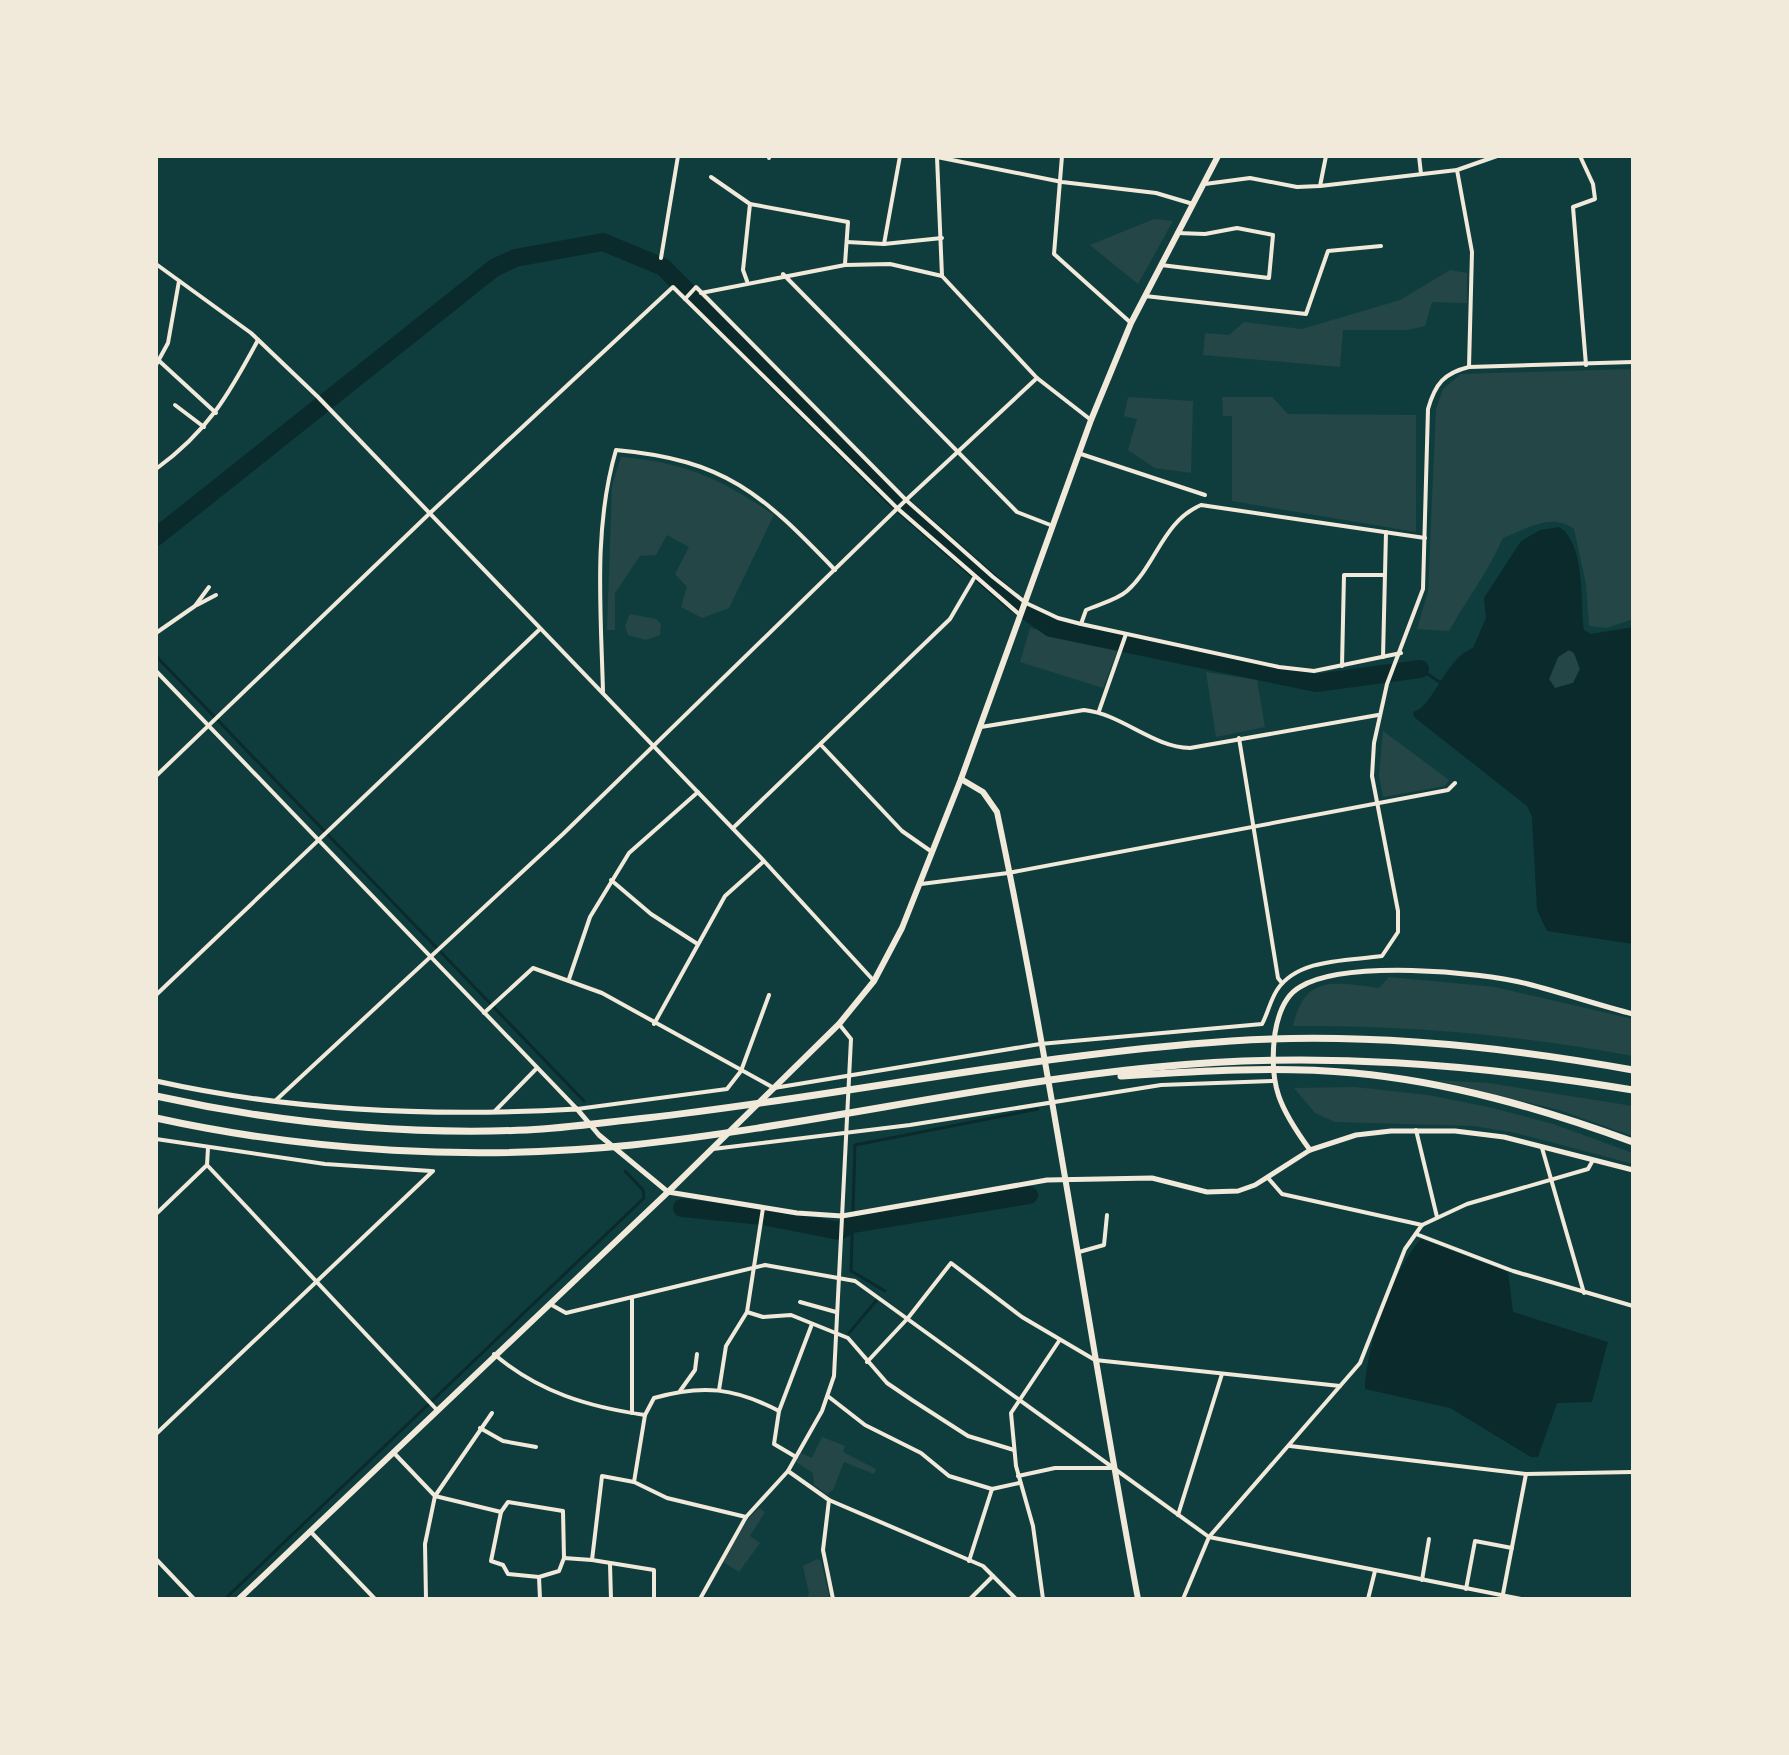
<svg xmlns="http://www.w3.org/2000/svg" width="1789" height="1755" viewBox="0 0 1789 1755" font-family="Merriweather,serif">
  <rect width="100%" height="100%" fill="#0f3d3e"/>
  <!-- green -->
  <g fill="#244646">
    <polygon points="1154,219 1173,221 1138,284 1090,245"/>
    <polygon points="1450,270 1467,273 1467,303 1432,302 1425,326 1408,330 1343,330 1340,367 1203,355 1205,333 1229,335 1244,322 1302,329 1400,300"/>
    <path d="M1633,369V619L1607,628L1589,626L1586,584L1574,529C1552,512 1526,529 1503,538C1488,572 1467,599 1449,631L1417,629L1428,591L1436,409L1443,389L1461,374Z"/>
    <polygon points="1128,397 1193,401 1191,473 1155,468 1128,450 1137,419 1124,416"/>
    <polygon points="1222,397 1272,397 1288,414 1416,415 1416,532 1232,501 1232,416 1223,416"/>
    <path d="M621,457C685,462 721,479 774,515L729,608L702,618L681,607L687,587L675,574L689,547L667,535L656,555L640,556L615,593V630H607L612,486Z"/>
    <polygon points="630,614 656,619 661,624 660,635 646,640 628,635 625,626"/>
    <polygon points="1030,628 1118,649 1103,688 1020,662"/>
    <polygon points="1569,650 1574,652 1580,669 1573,683 1555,688 1549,679 1558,657"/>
    <polygon points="1206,672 1257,680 1265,727 1216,737"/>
    <polygon points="1383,731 1449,780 1445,786 1383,797 1379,776"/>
    <path d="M1389,977L1495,987L1633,1019V1056C1520,1035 1408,1025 1293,1026C1305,973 1336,983 1379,988Z"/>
    <polygon points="1436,1080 1488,1083 1633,1106 1633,1136 1559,1110"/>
    <polygon points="1355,1087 1428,1095 1493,1108 1553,1124 1633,1153 1633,1164 1516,1133 1474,1126 1335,1122 1315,1113 1294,1088"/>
    <polygon points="822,1437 845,1446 843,1452 876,1469 874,1474 844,1462 833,1490 827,1494 814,1485 813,1473 796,1462 801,1453 812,1458"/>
    <polygon points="759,1508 765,1512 750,1536 760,1543 739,1572 723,1562 748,1519"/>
    <polygon points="817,1559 821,1561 830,1599 806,1599 809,1593 803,1566"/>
  </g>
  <!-- water -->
  <g fill="#0a2a2b" fill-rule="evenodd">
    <path d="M1559,527C1586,543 1580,603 1584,630L1591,634L1633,627V944L1547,931L1537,910L1532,817L1527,806L1414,717L1413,712C1432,709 1446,657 1473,648L1486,618L1484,598L1521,541L1540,530ZM1569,650L1574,653L1580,669L1573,683L1555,688L1549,679L1558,657Z"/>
    <path d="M1421,1239L1508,1272L1513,1312L1608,1342L1592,1402L1557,1403L1538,1457H1531L1450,1408L1365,1389C1366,1346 1392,1271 1421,1239Z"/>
  </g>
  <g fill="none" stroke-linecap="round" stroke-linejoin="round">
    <!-- stream -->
    <g stroke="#0a2a2b" stroke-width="3">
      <polyline points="156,656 584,1101"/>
      <polyline points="1420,669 1441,683"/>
      <polyline points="885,1291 851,1271 855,1145 1038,1109"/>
      <polyline points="849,1333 876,1301"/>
      <polyline points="225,1599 644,1198 643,1190 625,1171"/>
    </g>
    <!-- river -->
    <g stroke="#0a2a2b" stroke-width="18">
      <polyline points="156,537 494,268 515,258 603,242 663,267 893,497 1012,601 1051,628 1316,683 1420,669"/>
      <polyline points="682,1208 763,1216 839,1231 852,1224 1029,1195"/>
    </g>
    <!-- minor -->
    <g stroke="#f1e9da" stroke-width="4">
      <polyline points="1062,156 1054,254 1131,323"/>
      <polyline points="1419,156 1421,174"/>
      <polyline points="1580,156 1593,184 1595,199 1573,207 1586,365"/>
      <polyline points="769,158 769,156"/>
      <polyline points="1457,170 1472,252 1469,367"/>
      <polyline points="711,177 750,204 848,222 845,264"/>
      <polyline points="1205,184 1250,178 1297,187 1320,186 1457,170 1497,156"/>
      <polyline points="1320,186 1326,156"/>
      <polyline points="847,242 884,244 942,238"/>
      <polyline points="884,244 900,156"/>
      <polyline points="661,258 678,156"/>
      <polyline points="156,264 251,333 318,397 764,861 874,981"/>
      <polyline points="1161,265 1269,278 1273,235 1237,228 1205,234 1177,233"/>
      <polyline points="783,274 1017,512 1053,526"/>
      <polyline points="747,281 743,270 750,204"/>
      <polyline points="701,293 845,265 890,264 942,276"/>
      <polyline points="1145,296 1306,314 1328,251 1381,246"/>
      <path d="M685,299L696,287L906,500L993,577L1026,603L1058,618L1081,624L1086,610C1099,604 1117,600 1127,591C1156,565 1163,521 1201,505L1425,538"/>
      <polyline points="156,358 216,413"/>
      <polyline points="156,365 168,343 179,281"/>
      <polyline points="175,405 204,427"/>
      <polyline points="1091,420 1037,378 942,276 937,157 1062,182 1156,193 1193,204"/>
      <polyline points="1081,454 1205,495"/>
      <path d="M156,469C208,431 228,396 258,340"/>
      <polyline points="197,605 216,595"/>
      <polyline points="1081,624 1279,667 1314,671 1401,653"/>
      <polyline points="156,633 195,606 209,587"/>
      <polyline points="1383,657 1386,532"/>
      <polyline points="1342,666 1344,575 1385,575"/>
      <polyline points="156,671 577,1109 727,1089 741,1071 769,995"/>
      <path d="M603,692C601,612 593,528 616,450C726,460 762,494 835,570"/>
      <polyline points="1099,711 1126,634"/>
      <path d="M981,727L1084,710C1122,714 1152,747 1190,748L1378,715"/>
      <polyline points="1239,738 1278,978 1282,983"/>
      <polyline points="822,746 902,831 932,852"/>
      <polyline points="156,776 430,513 673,287 897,508 1020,615"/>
      <polyline points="733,828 950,619 974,578"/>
      <polyline points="611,880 651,914 696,943"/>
      <polyline points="921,884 1008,873 1448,790 1455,783"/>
      <polyline points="569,979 590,917 629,853 698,792"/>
      <polyline points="156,995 540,629"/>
      <path d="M484,1013L533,968L602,993L774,1088L1040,1044L1262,1024C1268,1013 1270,1001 1277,990C1298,958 1348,961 1382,956L1398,932V911L1372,776L1374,743L1387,684L1423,589L1428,409C1435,384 1444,373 1469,367L1633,362"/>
      <polyline points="654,1024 725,896 763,862"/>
      <polyline points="275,1101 563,834 906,500 1037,378"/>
      <polyline points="494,1112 537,1068"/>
      <polyline points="1416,1130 1437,1217"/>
      <polyline points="156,1139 325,1164 431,1171"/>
      <polyline points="1542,1148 1584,1293"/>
      <polyline points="713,1149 910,1125 1161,1085 1273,1081"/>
      <polyline points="207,1165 437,1410"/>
      <polyline points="1268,1178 1282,1194 1422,1225"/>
      <polyline points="156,1214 207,1165 208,1148"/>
      <polyline points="1416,1234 1513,1271 1633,1306"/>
      <polyline points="1079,1252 1104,1245 1107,1215"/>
      <polyline points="800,1302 836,1312"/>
      <polyline points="550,1304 566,1313 765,1265 855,1281 1209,1537 1521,1599"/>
      <polyline points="747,1312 763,1317 791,1315 848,1338 887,1383 912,1400 968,1436 1014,1450"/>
      <path d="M494,1354C538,1392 589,1407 645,1415L634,1482"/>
      <polyline points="867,1362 908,1318 951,1263 1022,1317 1095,1360 1340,1386"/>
      <polyline points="719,1390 726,1346 747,1312 763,1208"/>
      <polyline points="680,1391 695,1370 697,1354"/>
      <polyline points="829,1397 865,1425 921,1453 949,1476 992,1489 1019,1483"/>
      <polyline points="492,1413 435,1496 501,1512"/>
      <polyline points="632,1413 632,1298"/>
      <path d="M645,1415L654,1398C703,1384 735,1388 779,1411"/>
      <polyline points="480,1428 503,1441 536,1447"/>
      <polyline points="156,1434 433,1171"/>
      <polyline points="1290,1446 1526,1474 1633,1472"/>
      <polyline points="394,1453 435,1496 425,1544 426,1599"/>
      <polyline points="796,1457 774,1444 779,1411 812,1324"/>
      <polyline points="788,1471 829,1500 983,1566 1016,1599"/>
      <polyline points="1018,1476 1055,1468 1111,1468"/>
      <polyline points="829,1500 823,1550 833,1599"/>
      <polyline points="1178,1515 1222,1374"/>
      <polyline points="310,1531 375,1599"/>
      <polyline points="156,1559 194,1599"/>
      <polyline points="592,1560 654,1570 654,1599"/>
      <polyline points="969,1561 992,1489"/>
      <polyline points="610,1564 611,1599"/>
      <polyline points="539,1577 508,1574 503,1565 491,1561 501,1512 508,1502 563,1511 564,1558"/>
      <polyline points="1422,1580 1429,1539"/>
      <polyline points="1466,1589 1475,1541 1512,1548"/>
      <polyline points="540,1599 539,1577 559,1571 564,1558 592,1560 602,1476 634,1482 667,1498 746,1517"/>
      <polyline points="700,1599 746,1517 788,1471 822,1411 834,1376 851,1039 839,1024"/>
      <polyline points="970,1599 993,1576"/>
      <polyline points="1043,1599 1033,1526 1016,1466 1011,1413 1059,1341"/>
      <polyline points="1183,1599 1209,1537 1360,1363 1405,1249 1422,1225 1467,1204 1588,1169 1593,1160"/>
      <polyline points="1368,1599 1375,1571"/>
      <polyline points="1502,1599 1526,1474"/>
    </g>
    <!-- tertiary -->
    <g stroke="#f1e9da" stroke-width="5">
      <path d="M156,1081C294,1112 436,1117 577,1109L599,1135L668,1192L797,1213L842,1216L1047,1180L1152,1178L1207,1192L1238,1191L1255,1185L1310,1150L1356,1135L1391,1131H1455L1504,1137L1633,1170"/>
      <path d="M1310,1150C1280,1109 1268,1085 1275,1033C1278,1015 1284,996 1300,987C1344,960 1478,971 1528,984C1563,993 1598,1005 1633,1014"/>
    </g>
    <!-- secondary -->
    <polyline stroke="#f1e9da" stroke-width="6" points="239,1599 668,1192 839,1024 874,981 902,928 961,779"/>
    <!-- primary -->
    <path stroke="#f1e9da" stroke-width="6" d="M1138,1599C1089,1337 1052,1073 997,812L983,792L961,779L1091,420L1131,323L1218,156"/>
    <!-- motorway -->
    <g stroke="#f1e9da" stroke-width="7">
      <path d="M1121,1076C1199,1071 1276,1066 1354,1073C1450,1082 1543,1109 1633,1142"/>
      <path d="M156,1096C278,1123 403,1135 527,1130C567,1128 607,1122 646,1118C842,1096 1035,1054 1231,1041C1366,1032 1501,1046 1633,1070"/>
      <path d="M156,1118C311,1152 474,1161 632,1145C808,1126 980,1084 1157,1067C1316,1051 1475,1064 1633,1090"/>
    </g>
  </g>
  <!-- border -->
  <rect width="1789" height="1755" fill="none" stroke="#f1e9da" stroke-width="316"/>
</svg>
